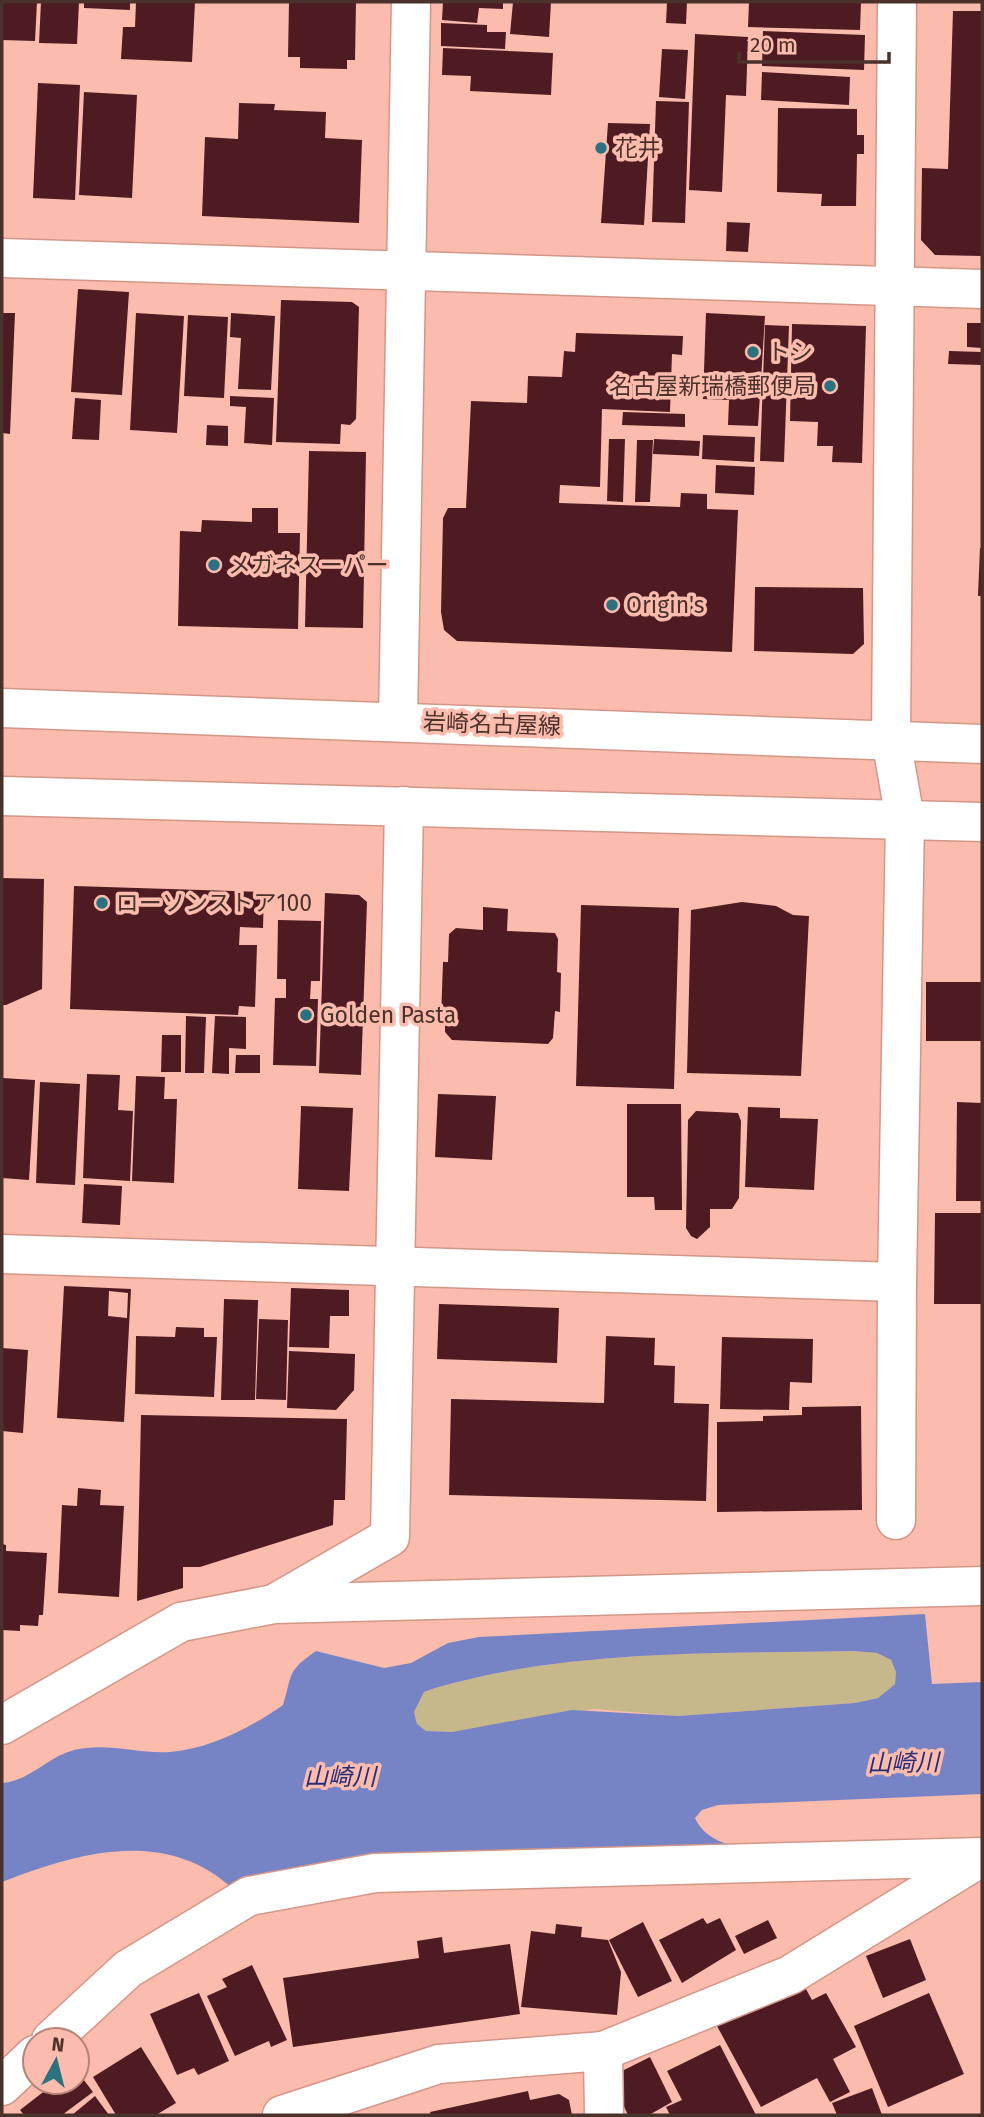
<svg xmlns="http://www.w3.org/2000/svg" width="984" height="2117" viewBox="0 0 984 2117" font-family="'Fira Sans','Noto Sans JP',sans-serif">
  <rect width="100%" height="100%" fill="#fcbcad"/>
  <!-- green -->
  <path fill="#c6b88a" d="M854,1651L877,1653L891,1660L896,1672L895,1684L878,1698L855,1703L679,1716L595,1709L452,1732L426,1731L417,1724L414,1712L424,1692L435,1688C570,1649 715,1654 854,1651Z"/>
  <!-- water -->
  <path fill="#7684c5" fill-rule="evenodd" d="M925,1614L932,1684L982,1682V1794L718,1805L702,1810L695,1818C705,1840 727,1844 749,1851L233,1889C166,1827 79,1852 2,1882V1783C30,1781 47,1757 74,1750C107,1742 138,1754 170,1752C209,1749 252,1727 283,1705C293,1673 286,1672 316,1651L384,1668L411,1663L448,1643L479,1637ZM854,1651L877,1653L891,1660L896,1672L895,1684L878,1698L855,1703L679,1716L572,1710L452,1732L426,1731L417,1724L414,1712L424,1692L435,1688C570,1649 715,1654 854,1651Z"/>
  <!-- building -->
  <g fill="#4e1b23" fill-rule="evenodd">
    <polygon points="2,2 37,2 35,41 2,40"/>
    <polygon points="41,2 79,2 77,44 39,43"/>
    <polygon points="84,2 130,2 130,10 84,8"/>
    <polygon points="136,2 195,2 192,62 121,59 123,27 135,27"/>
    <polygon points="289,2 356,2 355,60 347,60 347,69 300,68 300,57 288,57"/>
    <polygon points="443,2 503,2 503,9 479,8 477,23 442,20"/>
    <polygon points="513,2 551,2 549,37 510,34"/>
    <polygon points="667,2 687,2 686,24 666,23"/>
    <polygon points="749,2 861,2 860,30 748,27"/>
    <polygon points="953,11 982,11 982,256 935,255 921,240 922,168 948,169"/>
    <polygon points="441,23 487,25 487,32 506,32 505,49 441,46"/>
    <polygon points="763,31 865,35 864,70 762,66"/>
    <polygon points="695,34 748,37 746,96 726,95 722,192 689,190"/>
    <polygon points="443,48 553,53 551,95 470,91 471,76 442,75"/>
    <polygon points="662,49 688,50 685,99 659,97"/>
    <polygon points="762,72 850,77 849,105 761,100"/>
    <polygon points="38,83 80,85 75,200 33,198"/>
    <polygon points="84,92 137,95 132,198 79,195"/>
    <polygon points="656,101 689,102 685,223 652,222"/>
    <polygon points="239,103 275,104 274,110 326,112 325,138 362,140 359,223 202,216 205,137 238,139"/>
    <polygon points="778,108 857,109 857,135 864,135 864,154 857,154 856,206 821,206 822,194 777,192"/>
    <polygon points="608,123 650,124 644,225 601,223"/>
    <polygon points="727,222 750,223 748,252 726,251"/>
    <polygon points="78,289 129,292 122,395 71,392"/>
    <polygon points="281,300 352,302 359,307 356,419 350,425 341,424 340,444 276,442"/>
    <polygon points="2,313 15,313 10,434 2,433"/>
    <polygon points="136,313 184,316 177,433 130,430"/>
    <polygon points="231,313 275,316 271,390 238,389 241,338 230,337"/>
    <polygon points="706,313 765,316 758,426 728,425 729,400 703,399"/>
    <polygon points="188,315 228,317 224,398 184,396"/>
    <polygon points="967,323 982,323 982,348 967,347"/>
    <polygon points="792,324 866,326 862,463 832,462 833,446 817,446 818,422 790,421"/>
    <polygon points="765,325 789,326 784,462 760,461"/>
    <polygon points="576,333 683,336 682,355 672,354 670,412 602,409 600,487 560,485 559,503 680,507 681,493 707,494 707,509 738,510 732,652 457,641 444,630 441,612 443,518 448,508 466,508 471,401 527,403 528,376 562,377 564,351 575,352"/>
    <polygon points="949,351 982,352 982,365 948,364"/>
    <polygon points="230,396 274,398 272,445 244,443 246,407 230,406"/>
    <polygon points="75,398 101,400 99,440 72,439"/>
    <polygon points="623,412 685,414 685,427 622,425"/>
    <polygon points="207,425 228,426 228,446 206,445"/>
    <polygon points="703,435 755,437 754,462 702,459"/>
    <polygon points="609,439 625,439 623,502 607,501"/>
    <polygon points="654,439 700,441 699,456 653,454"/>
    <polygon points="637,440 653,440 650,502 635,502"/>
    <polygon points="309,451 366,452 363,628 305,627"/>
    <polygon points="716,465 755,467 754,495 715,493"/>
    <polygon points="252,508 278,508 278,533 300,533 298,629 178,626 180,531 201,532 202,520 252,522"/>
    <polygon points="980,548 982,548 982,596 978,596"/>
    <polygon points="755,587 863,588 864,644 853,654 754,651"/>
    <polygon points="2,878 44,879 42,989 6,1005 2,1005"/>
    <polygon points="74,886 264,892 263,928 240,927 239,945 257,945 255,1007 239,1006 238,1015 70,1009"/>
    <polygon points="325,893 359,895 367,902 361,1075 319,1073"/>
    <polygon points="742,902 776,906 793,915 809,916 801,1076 687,1073 691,910"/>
    <polygon points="581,905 679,908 674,1089 576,1086"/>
    <polygon points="483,907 508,909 507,931 555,933 558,939 557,972 561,973 560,1012 555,1011 553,1038 548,1044 452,1040 445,1032 445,1020 441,1019 443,962 448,962 449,934 456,928 483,930"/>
    <polygon points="278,920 321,921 320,981 311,981 310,999 318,999 316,1066 273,1065 275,998 286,998 286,979 277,979"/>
    <rect x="926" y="982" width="56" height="59"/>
    <polygon points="186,1016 206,1017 204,1073 185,1073"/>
    <polygon points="215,1016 246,1017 246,1049 229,1048 229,1074 212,1073"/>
    <polygon points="162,1035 181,1035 181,1072 161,1072"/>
    <polygon points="236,1055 260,1055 260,1073 235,1073"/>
    <polygon points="87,1074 120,1075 118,1110 133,1111 130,1181 83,1178"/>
    <polygon points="136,1076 165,1077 164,1099 177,1099 174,1183 132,1181"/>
    <polygon points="2,1078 35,1080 29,1180 2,1178"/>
    <polygon points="40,1082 80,1084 75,1185 36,1183"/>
    <polygon points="438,1094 496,1096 492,1160 435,1157"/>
    <polygon points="957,1102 982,1103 982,1201 956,1201"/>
    <polygon points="627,1104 681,1104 682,1210 655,1210 654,1197 627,1197"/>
    <polygon points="301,1106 353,1108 349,1191 298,1189"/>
    <polygon points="748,1107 780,1108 780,1118 818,1119 814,1190 745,1187"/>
    <polygon points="696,1111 738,1113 741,1121 739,1198 732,1209 710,1209 710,1227 697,1239 691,1236 686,1228 688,1120"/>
    <polygon points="84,1184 122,1186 120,1225 82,1223"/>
    <polygon points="935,1213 982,1213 982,1304 934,1304"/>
    <path d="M64,1286L131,1289L124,1422L57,1418ZM109,1291L128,1293L127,1318L108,1316Z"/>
    <polygon points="291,1288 349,1290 349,1316 330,1316 329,1348 289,1347"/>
    <polygon points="224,1299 258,1300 255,1400 221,1400"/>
    <polygon points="439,1304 559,1308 557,1363 437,1359"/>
    <polygon points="259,1319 288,1320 286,1400 256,1399"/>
    <polygon points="176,1327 204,1328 204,1337 217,1337 214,1397 135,1394 136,1336 175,1337"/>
    <polygon points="606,1336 655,1338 654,1365 675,1366 674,1403 709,1404 706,1501 449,1495 451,1399 604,1403"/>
    <polygon points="722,1337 813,1339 812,1383 790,1382 789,1410 720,1409"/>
    <polygon points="2,1348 28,1350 23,1433 2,1431"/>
    <polygon points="289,1351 355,1354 354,1390 336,1410 287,1408"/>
    <polygon points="861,1406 862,1510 717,1512 717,1422 763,1421 763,1416 802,1415 802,1407"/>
    <polygon points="141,1415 347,1419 345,1500 334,1500 333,1525 200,1567 183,1567 183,1588 137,1601"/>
    <polygon points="78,1488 101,1490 100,1505 124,1506 119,1597 58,1593 62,1505 77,1506"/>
    <polygon points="2,1544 6,1545 6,1551 47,1553 43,1615 39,1615 38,1626 20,1625 20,1631 2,1630"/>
    <polygon points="703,1918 707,1924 720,1918 736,1950 682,1983 659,1940"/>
    <polygon points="768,1920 777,1938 744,1954 735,1936"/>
    <polygon points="643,1922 672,1981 638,1997 609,1940"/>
    <polygon points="556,1924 582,1927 581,1937 608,1940 621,1972 617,2015 521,2007 531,1931 555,1934"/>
    <polygon points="442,1937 444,1953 510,1944 520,2014 293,2047 283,1978 419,1958 417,1941"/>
    <polygon points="910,1939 926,1980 883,1998 866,1956"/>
    <polygon points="252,1965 287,2040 271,2047 269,2041 235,2056 207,1996 227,1987 222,1979"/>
    <polygon points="801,1980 812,2000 826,1993 856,2047 833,2059 850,2092 830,2102 817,2078 761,2107 717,2026"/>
    <polygon points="199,1993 229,2061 198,2075 194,2068 177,2075 150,2014"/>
    <polygon points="929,1993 964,2074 888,2107 854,2026"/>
    <polygon points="720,2045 756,2115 670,2115 666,2107 682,2100 667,2071"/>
    <polygon points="141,2047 176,2103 156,2115 116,2115 93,2077"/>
    <polygon points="650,2057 672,2102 649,2115 628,2115 619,2096 622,2071"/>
    <polygon points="77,2071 93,2092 62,2115 24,2115 20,2110 56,2082 77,2082"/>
    <polygon points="872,2088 882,2115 837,2115 832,2103"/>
    <polygon points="528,2091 530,2100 559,2094 569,2100 572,2115 431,2115 430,2112"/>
    <polygon points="95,2096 109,2115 72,2115"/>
  </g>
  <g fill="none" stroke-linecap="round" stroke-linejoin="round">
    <defs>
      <g id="minor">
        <polyline points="2,258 982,289"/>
        <polyline points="398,721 411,2"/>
        <polyline points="2,1254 897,1282 905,819 891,739 897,2"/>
        <polyline points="896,1520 897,1282"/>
        <polyline points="279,1601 390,1537 404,806"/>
        <polyline points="2,1725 181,1622 274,1604 982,1586"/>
        <polyline points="51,2040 128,1969 249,1896 375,1873 982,1857"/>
        <polyline points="603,2051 604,2115"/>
        <polyline points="2,2086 35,2055"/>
        <polyline points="282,2115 439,2064 603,2051 790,1975 980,1858"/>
      </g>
      <g id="major">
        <polyline points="2,708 982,744"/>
        <polyline points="2,796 982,822"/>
      </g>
    </defs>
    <!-- minor casing -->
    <use href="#minor" stroke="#d49688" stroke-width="41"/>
    <!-- major casing -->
    <use href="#major" stroke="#d49688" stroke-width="41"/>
    <!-- minor -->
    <use href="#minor" stroke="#fff" stroke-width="38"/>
    <!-- major -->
    <use href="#major" stroke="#fff" stroke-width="38"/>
  </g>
  <!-- markers -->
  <g fill="#2b717f" stroke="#fcbcad" stroke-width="2.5">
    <circle cx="601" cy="148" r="7"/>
    <circle cx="753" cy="352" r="7"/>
    <circle cx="830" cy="386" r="7"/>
    <circle cx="214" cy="565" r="7"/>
    <circle cx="612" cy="605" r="7"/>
    <circle cx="102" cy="903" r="7"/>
    <circle cx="306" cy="1015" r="7"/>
  </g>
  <g text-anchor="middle" stroke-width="7" stroke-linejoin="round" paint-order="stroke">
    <!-- poi labels -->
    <g font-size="23" fill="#4b312b" stroke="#fcbcad" text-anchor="start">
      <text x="615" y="156">花井</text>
      <text x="767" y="360">トシ</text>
      <text x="816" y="394" text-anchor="end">名古屋新瑞橋郵便局</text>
      <text x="228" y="573">メガネスーパー</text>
      <text x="626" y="613">Origin's</text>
      <text x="116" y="911">ローソンストア100</text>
      <text x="320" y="1023">Golden Pasta</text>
    </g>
    <!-- street labels -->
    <g font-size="23" fill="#4b312b" stroke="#fcbcad">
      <text transform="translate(492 724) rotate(2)" y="8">岩崎名古屋線</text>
    </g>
    <!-- water labels -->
    <g font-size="24" font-style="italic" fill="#252c79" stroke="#fcbcad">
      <text transform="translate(903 1763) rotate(-1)" y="8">山崎川</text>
      <text x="340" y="1785">山崎川</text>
    </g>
  </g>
  <!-- border -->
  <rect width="984" height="2117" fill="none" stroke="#4b312b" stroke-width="7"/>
  <!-- north arrow -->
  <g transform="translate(56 2061) rotate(7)"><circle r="33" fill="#fcbcad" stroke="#b58479" stroke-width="2"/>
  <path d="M0-5L12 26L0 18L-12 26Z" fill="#2b717f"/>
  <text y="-10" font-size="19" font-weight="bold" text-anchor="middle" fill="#4b312b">N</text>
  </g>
  <!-- scale -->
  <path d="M739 52v10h150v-10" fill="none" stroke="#4b312b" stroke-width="3.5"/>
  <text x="750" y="52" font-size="21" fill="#4b312b" stroke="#fcbcad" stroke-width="5" paint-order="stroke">20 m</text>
</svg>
